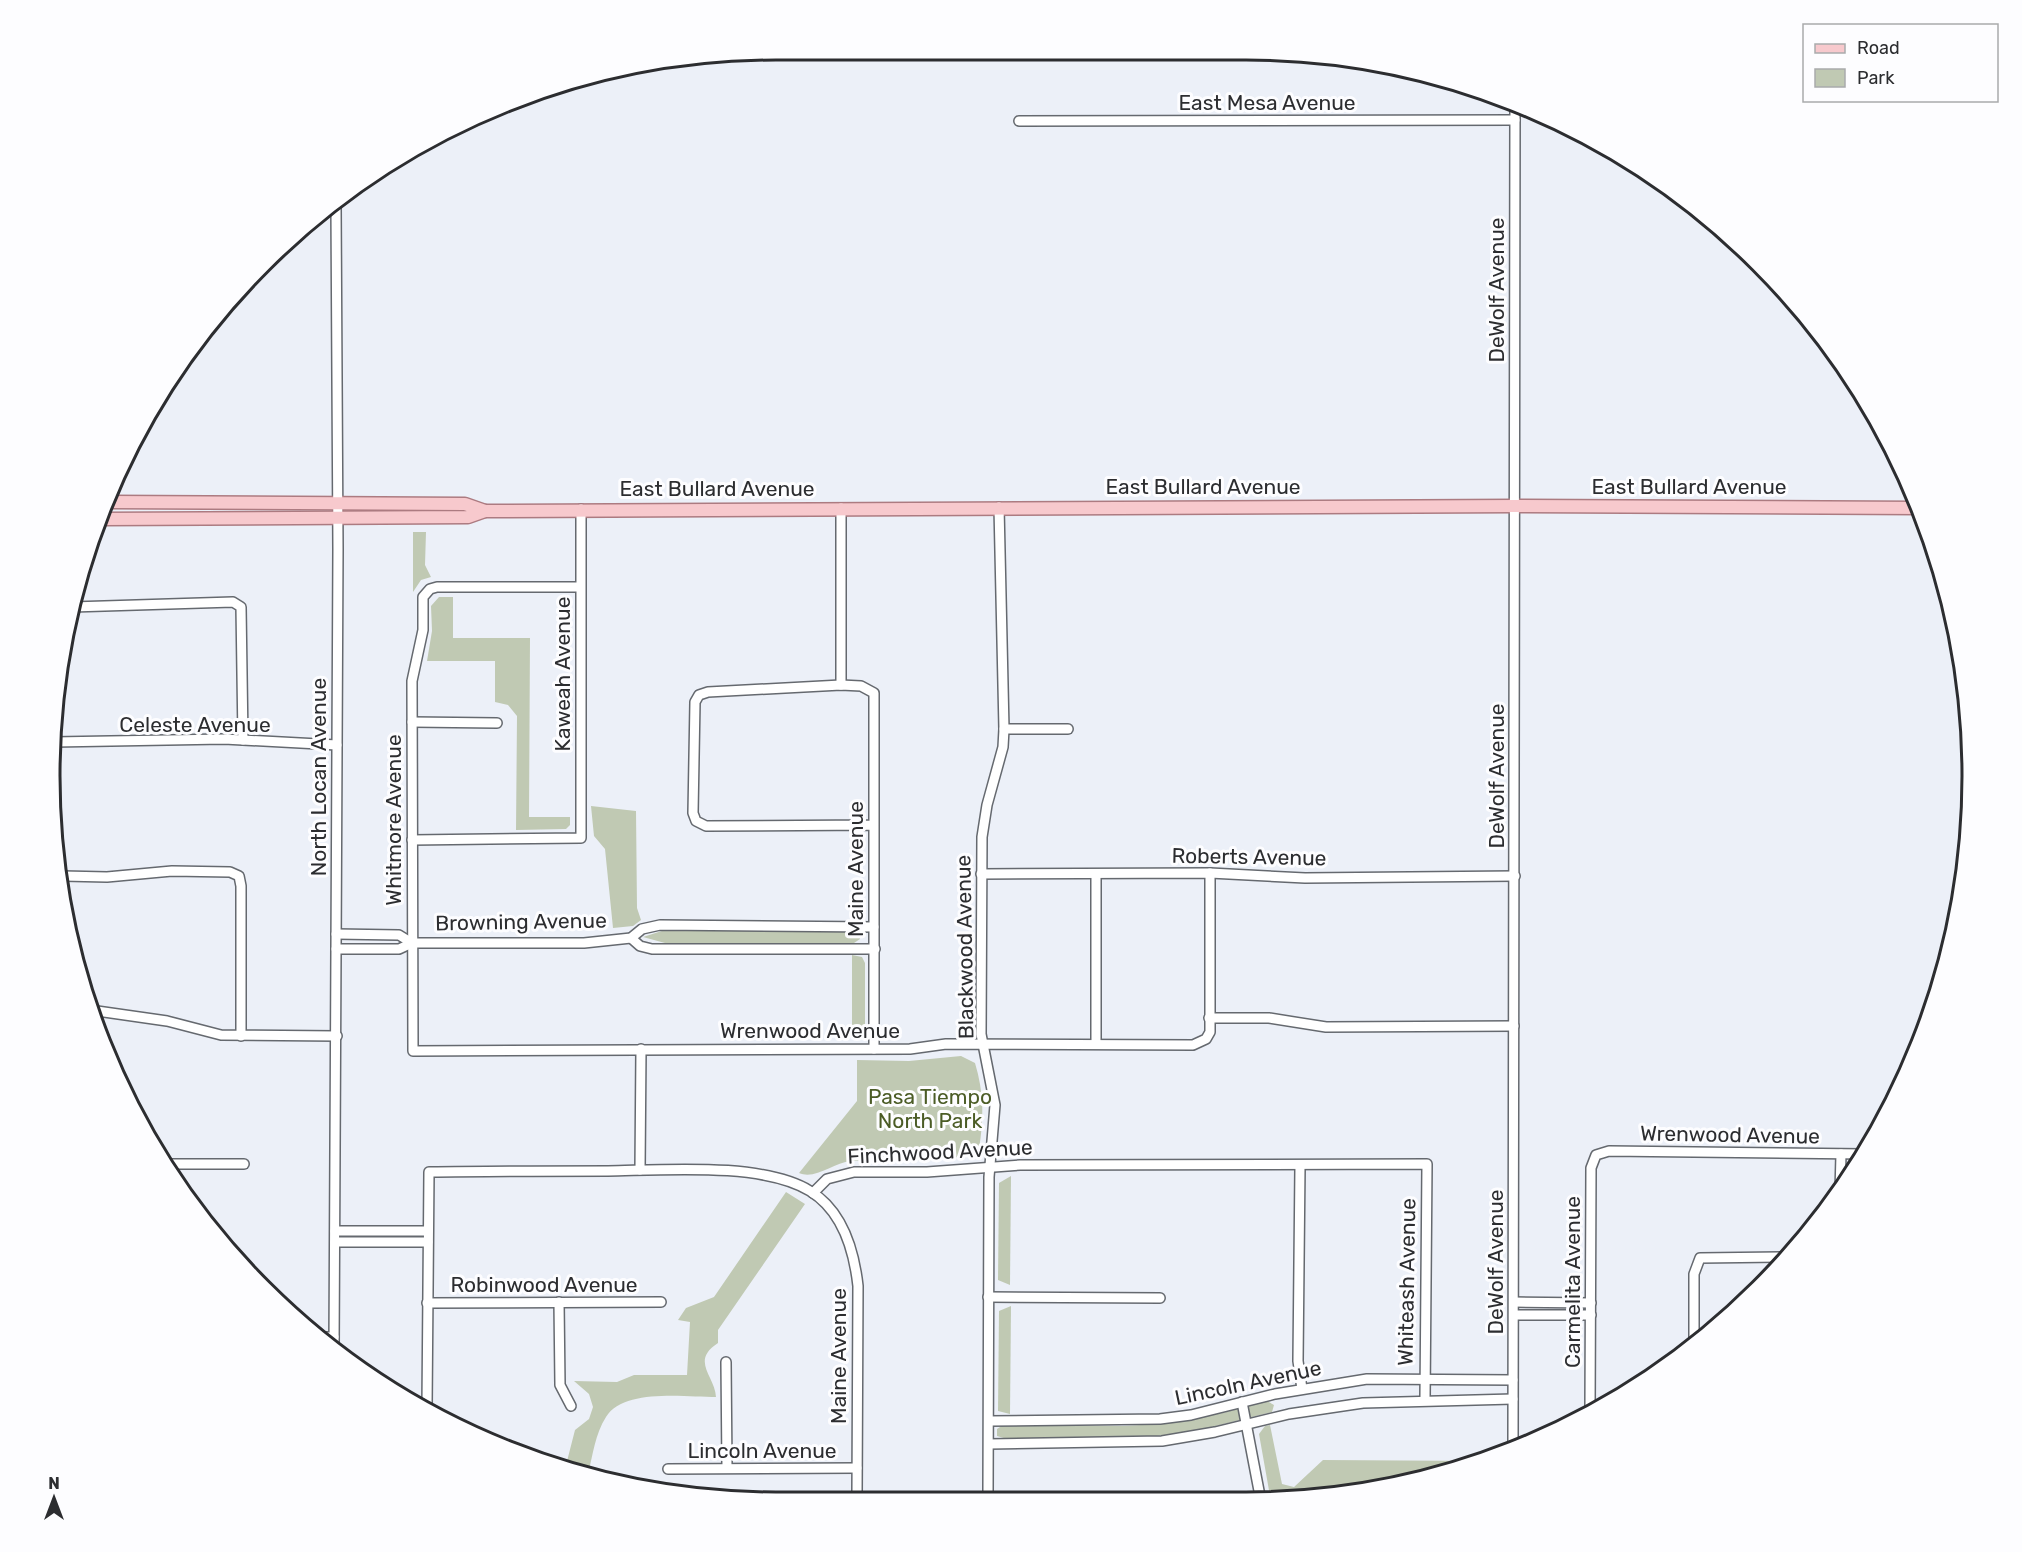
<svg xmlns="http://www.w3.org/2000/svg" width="2022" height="1552" viewBox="0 0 2022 1552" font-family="Rubik,sans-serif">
  <rect width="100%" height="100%" fill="#ecf0f8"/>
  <!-- green -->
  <g fill="#c0c9b3">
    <polygon points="413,532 426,532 425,565 431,577 421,580 413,592"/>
    <polygon points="439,597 453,597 453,638 530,638 529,817 570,817 570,825 566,829 516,830 517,716 508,705 495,702 495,661 427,661 432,631 431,606"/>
    <polygon points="591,806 636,811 637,908 641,920 633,926 613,928 605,849 594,836"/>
    <polygon points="665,930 854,930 858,931 860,939 854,943 665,943 643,937"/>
    <polygon points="852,955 862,957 865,963 865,1034 859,1038 852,1039"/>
    <path d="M961,1056L975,1063C984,1093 984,1118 979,1149C956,1166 882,1159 851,1161C833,1163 815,1180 799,1173L857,1101V1060L909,1061Z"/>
    <polygon points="1011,1176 1010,1285 998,1280 999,1183"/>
    <path d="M786,1192L805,1204L718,1330V1343C690,1361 715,1376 716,1397C686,1397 623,1388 606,1417C595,1434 593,1455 588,1474L565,1469L575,1430L589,1419L593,1407L589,1394L574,1381L617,1382L634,1375H687L690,1322L678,1320L686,1308L714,1297Z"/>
    <polygon points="1011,1306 1010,1414 998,1411 999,1311"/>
    <polygon points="1267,1401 1274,1405 1272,1412 1191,1432 1139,1438 1007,1439 997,1436 997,1429 1003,1425 1123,1426 1159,1424 1223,1413"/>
    <polygon points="1270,1425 1282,1484 1294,1487 1323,1460 1485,1461 1340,1496 1270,1496 1259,1434 1265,1426"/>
  </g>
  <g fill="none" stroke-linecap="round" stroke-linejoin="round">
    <defs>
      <g id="minor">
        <polyline points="1019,121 1515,120"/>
        <polyline points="580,587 437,587 430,589 423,597 423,630 412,681 413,1051 910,1049 946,1044 1193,1045 1206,1039 1210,1032 1210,873"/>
        <polyline points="72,607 233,602 241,607 243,740"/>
        <polyline points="841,685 841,508"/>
        <polyline points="412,722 497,723"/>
        <polyline points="1004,729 1068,729"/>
        <polyline points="54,742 224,739 337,745"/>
        <polyline points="874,825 706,826 696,821 693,813 695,702 699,695 708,692 841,685 861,686 874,693 874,1049"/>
        <polyline points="412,840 581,838 581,509"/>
        <polyline points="981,874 1210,873 1305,878 1515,876"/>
        <polyline points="1096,874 1096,1044"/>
        <polyline points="63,876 107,877 172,871 230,872 239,876 241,886 241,1036"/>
        <polyline points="336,934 399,935 412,943"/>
        <polyline points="631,938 640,946 652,949 875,949"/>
        <polyline points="336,949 399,949 412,943 584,943 631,938 642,929 660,925 874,927"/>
        <polyline points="90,1010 167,1021 221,1035 337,1036"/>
        <polyline points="1209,1018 1269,1018 1326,1027 1514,1026"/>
        <polyline points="164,1164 244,1164"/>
        <polyline points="1300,1166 1298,1361 1302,1389"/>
        <polyline points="640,1170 641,1049"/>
        <polyline points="1840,1192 1841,1154"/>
        <polyline points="813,1193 827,1179 854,1172 927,1172 1020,1165 1427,1164 1425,1399"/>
        <polyline points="335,1231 428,1231"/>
        <polyline points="335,1242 428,1242"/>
        <polyline points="988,1297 1160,1298"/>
        <polyline points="559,1302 560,1385 571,1406"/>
        <polyline points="1514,1302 1591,1303"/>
        <polyline points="427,1303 661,1302"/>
        <polyline points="1514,1315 1591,1315"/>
        <polyline points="320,1337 334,1337"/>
        <polyline points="1694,1344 1694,1274 1700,1258 1787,1257"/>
        <polyline points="334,1349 338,549 336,206"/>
        <polyline points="726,1362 727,1468"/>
        <polyline points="1242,1402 1260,1496"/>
        <path d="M427,1407L429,1172C488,1171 548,1171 608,1171C664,1170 763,1162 810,1191C843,1211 854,1250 858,1286L857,1496"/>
        <polyline points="1590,1410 1591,1168 1596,1155 1609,1151 1864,1154"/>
        <polyline points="989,1421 1160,1419 1191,1415 1275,1394 1367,1379 1513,1380"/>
        <polyline points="989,1444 1162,1441 1215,1432 1289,1414 1363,1403 1513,1399"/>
        <polyline points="1513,1447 1515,105"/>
        <polyline points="668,1469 857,1468"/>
        <polyline points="988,1496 989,1177 995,1105 981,1034 982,837 987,805 1003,747 1004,729 999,507"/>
      </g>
      <g id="major">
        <polyline points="110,502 465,504 485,511"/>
        <polyline points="103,519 468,517 485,511 1515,506 1920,508"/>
      </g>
    </defs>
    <!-- minor casing -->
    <use href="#minor" stroke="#65696f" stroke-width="12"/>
    <!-- major casing -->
    <use href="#major" stroke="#ac7b81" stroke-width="15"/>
    <!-- minor -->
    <use href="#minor" stroke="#fff" stroke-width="9"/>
    <!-- major -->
    <use href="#major" stroke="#f7c9cd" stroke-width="12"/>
  </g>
  <g text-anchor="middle" stroke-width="6" stroke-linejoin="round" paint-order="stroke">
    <!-- street labels -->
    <g font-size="21" fill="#2c2d30" stroke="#fdfdff">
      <text x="1267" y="110">East Mesa Avenue</text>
      <text transform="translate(1497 290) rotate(-90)" y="7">DeWolf Avenue</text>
      <text x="1203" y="494">East Bullard Avenue</text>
      <text x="1689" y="494">East Bullard Avenue</text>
      <text x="717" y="496">East Bullard Avenue</text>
      <text transform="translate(563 674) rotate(-90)" y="7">Kaweah Avenue</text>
      <text x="195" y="732">Celeste Avenue</text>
      <text transform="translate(1497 776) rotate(-90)" y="7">DeWolf Avenue</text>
      <text transform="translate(319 777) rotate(-90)" y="7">North Locan Avenue</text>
      <text transform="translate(394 820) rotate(-90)" y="7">Whitmore Avenue</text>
      <text transform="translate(1249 857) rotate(1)" y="7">Roberts Avenue</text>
      <text transform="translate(856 869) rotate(-90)" y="7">Maine Avenue</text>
      <text transform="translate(521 922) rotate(-1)" y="7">Browning Avenue</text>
      <text transform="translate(965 947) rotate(-91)" y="7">Blackwood Avenue</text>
      <text x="810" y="1038">Wrenwood Avenue</text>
      <text transform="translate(1730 1135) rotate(1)" y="7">Wrenwood Avenue</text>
      <text transform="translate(940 1152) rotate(-3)" y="7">Finchwood Avenue</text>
      <text transform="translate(1496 1262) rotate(-90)" y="7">DeWolf Avenue</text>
      <text transform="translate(1407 1282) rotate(-89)" y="7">Whiteash Avenue</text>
      <text transform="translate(1573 1282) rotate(-90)" y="7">Carmelita Avenue</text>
      <text x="544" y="1292">Robinwood Avenue</text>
      <text transform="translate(839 1356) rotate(-90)" y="7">Maine Avenue</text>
      <text transform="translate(1248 1383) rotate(-12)" y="7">Lincoln Avenue</text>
      <text x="762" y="1458">Lincoln Avenue</text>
    </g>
    <!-- park labels -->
    <g font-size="21" fill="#4b5c26" stroke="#fdfdff">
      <text x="930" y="1104">Pasa Tiempo<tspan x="930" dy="24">North Park</tspan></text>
    </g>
  </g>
  <!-- crop -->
  <path d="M0 0H2022V1552H0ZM776 60H1246A716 716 0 0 1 1962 776V776A716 716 0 0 1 1246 1492H776A716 716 0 0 1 60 776V776A716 716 0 0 1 776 60Z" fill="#fdfdff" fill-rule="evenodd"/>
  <path fill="none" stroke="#2c2d30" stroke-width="3" d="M776 60H1246A716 716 0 0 1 1962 776V776A716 716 0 0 1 1246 1492H776A716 716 0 0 1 60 776V776A716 716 0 0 1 776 60Z"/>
  <!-- legend -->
  <rect x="1803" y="24" width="195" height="78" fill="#fdfdff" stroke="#a9aaac" stroke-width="1.5"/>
  <rect x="1815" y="44" width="30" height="9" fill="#f7c9cd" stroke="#a9aaac" stroke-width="1.5"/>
  <text x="1857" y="54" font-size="18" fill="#2c2d30">Road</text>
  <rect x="1815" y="69" width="30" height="18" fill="#c0c9b3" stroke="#a9aaac" stroke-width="1.5"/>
  <text x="1857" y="84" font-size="18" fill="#2c2d30">Park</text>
  <!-- north arrow -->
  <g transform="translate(54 1498)" stroke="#fdfdff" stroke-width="4.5" paint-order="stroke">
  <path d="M0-4.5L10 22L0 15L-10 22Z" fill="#2c2d30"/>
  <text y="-9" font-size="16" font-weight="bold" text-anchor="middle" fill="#2c2d30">N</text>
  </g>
</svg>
